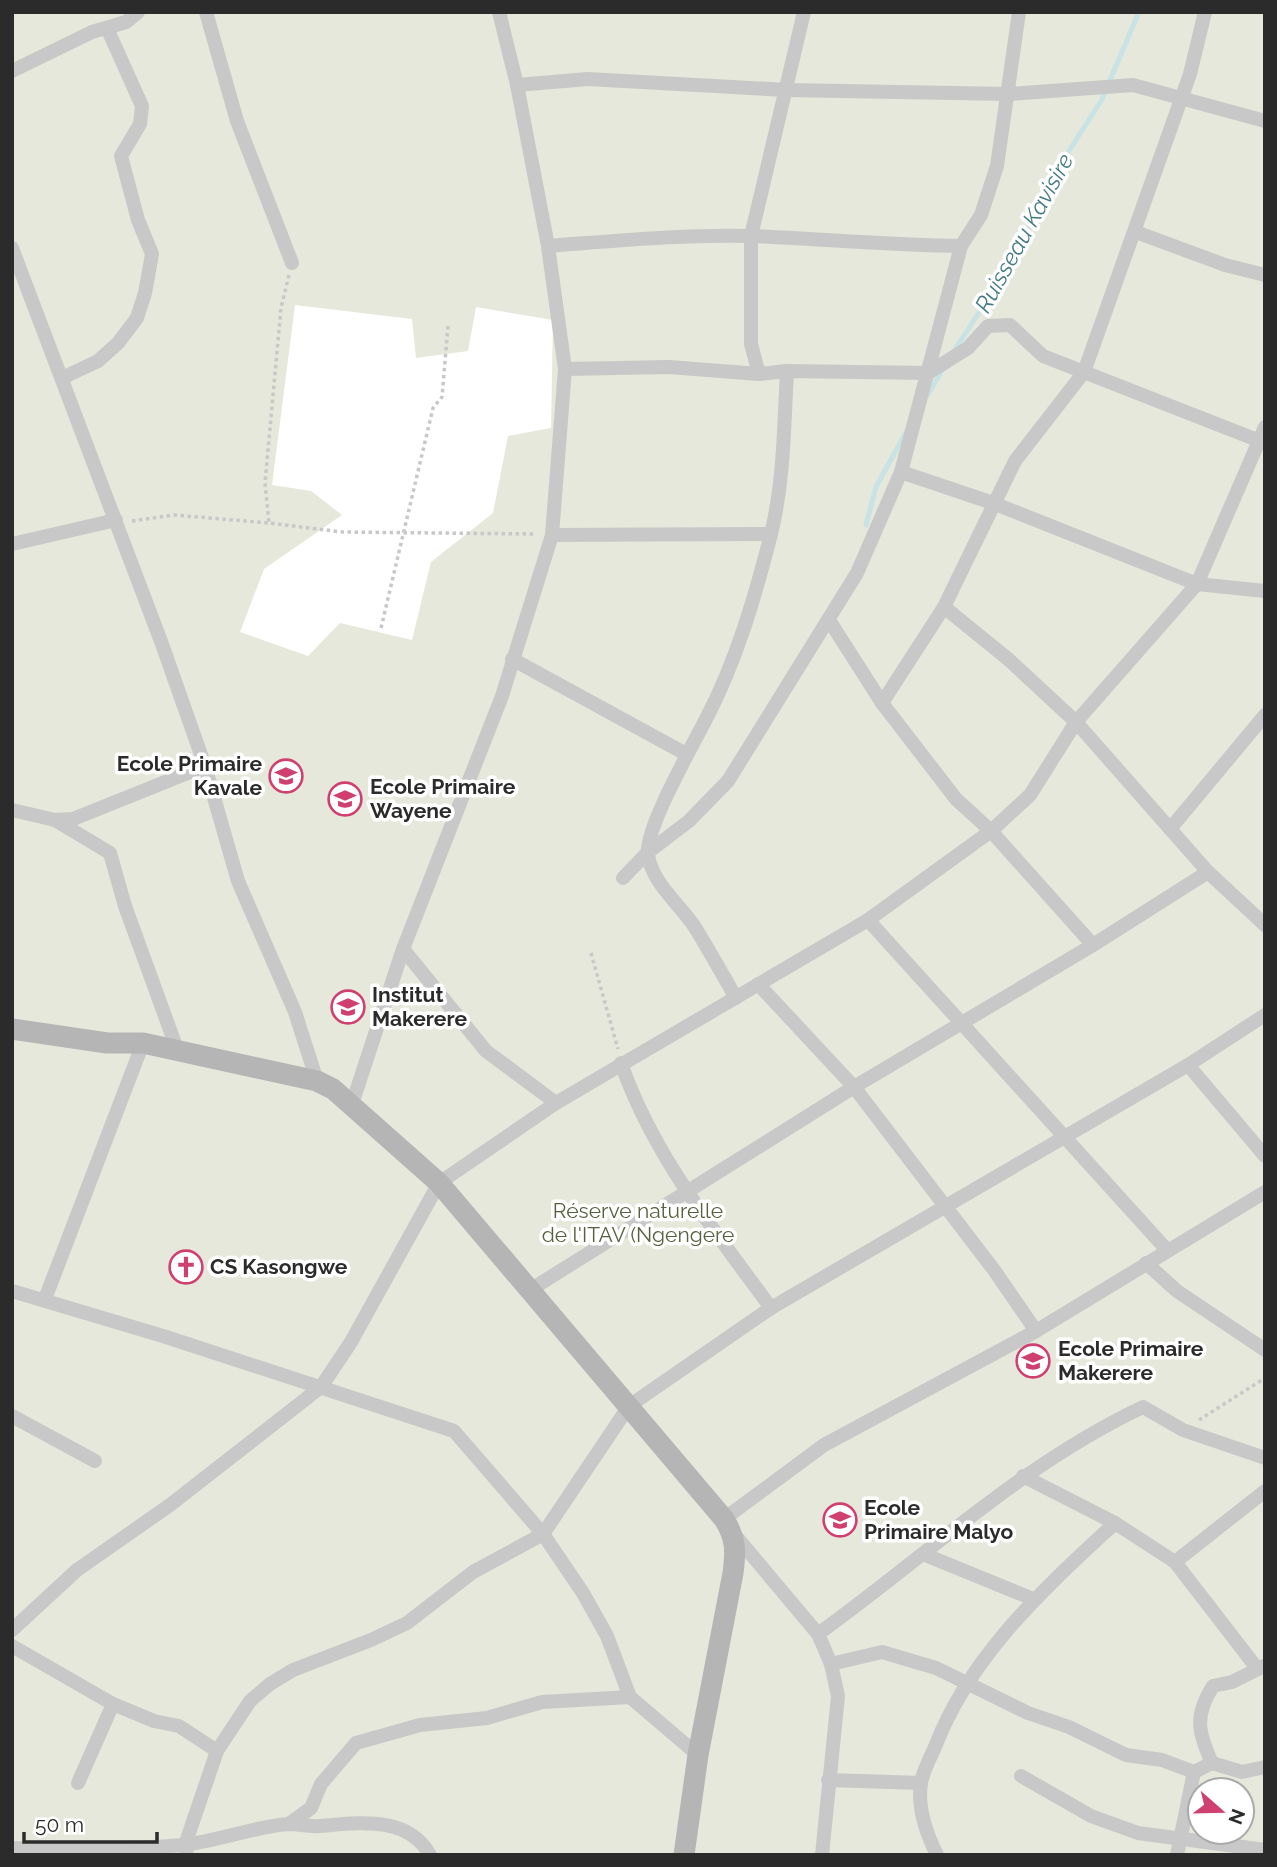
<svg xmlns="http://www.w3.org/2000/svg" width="1277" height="1867" viewBox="0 0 1277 1867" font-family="Raleway,sans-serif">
  <rect width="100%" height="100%" fill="#fff"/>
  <!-- green -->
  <path fill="#e5e8da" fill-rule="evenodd" d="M12,12H1265V1855H12ZM295,305L412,319L416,358L468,351L476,307L553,320L551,428L508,436L493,513L431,562L412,640L340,623L308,656L240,632L264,569L342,515L311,491L272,485ZM1200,1790H1242V1832H1200Z"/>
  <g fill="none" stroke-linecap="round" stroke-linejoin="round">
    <!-- stream -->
    <g stroke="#c8e2e6" stroke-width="5">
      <polyline points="954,351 1021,248 1043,191 1101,101 1139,12"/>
      <polyline points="927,396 943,369"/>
      <polyline points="866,525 876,487 906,432"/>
    </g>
    <!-- path -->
    <g stroke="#c8c8c8" stroke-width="3.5" stroke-dasharray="3.5 3.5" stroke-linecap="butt">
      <polyline points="289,275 281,308 265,483 269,523 342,532 536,534"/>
      <polyline points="132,521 174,515 269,523"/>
      <polyline points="381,628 433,408 442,397 448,326"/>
      <polyline points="591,953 618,1049"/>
      <polyline points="1199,1420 1265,1378"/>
    </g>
    <!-- street -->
    <g stroke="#c8c8c8" stroke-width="14">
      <polyline points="206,12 237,121 292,263"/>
      <polyline points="12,71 92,32 126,22 138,12"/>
      <polyline points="517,85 588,79 787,90 1009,94 1133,85 1265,121"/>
      <polyline points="1136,232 1225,265 1265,275"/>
      <path d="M548,246C615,241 684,234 752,236C822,239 891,245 961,246"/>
      <polyline points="12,248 162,644 205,766 238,881 295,1012 317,1081"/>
      <polyline points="565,369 669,367 759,374 787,371 928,373 968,348 988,326 1010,325 1043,356 1265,443"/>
      <polyline points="759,374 751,344 751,236 804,12"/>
      <polyline points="62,378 98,361 118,343 137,318 145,293 152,254 138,220 121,156 140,124 142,106 107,28"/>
      <polyline points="901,472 993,503 1197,584 1265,591"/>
      <polyline points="552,535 771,534"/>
      <polyline points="12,544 116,520"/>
      <polyline points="944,607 1008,659 1076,722 1208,872 1265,925"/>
      <polyline points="829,620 882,703 956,799 991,831 1093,945"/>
      <polyline points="512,659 686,754"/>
      <polyline points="882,703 944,607 1015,461 1084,372 1190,74 1205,12"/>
      <polyline points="12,810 55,820 73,819 205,766"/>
      <polyline points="55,820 110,853 125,906 177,1049"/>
      <polyline points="1170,829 1265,715"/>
      <polyline points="623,878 647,853 689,821 728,781 857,573 901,472 961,246 981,215 997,166 1019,12"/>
      <polyline points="868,920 1167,1250"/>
      <polyline points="403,949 486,1051 556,1103"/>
      <polyline points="758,984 854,1087 994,1270 1036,1331"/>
      <path d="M736,998C723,975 710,952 696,929C682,906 651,883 648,854C645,828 693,745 706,719C736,662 755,597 771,534C784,482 784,424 787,371"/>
      <path d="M621,1063C653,1155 714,1230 771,1308"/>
      <polyline points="1188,1065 1265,1156"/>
      <polyline points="352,1104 403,949 502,696 552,535 565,369 548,246 517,85 499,12"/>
      <polyline points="1146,1263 1177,1291 1265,1350"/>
      <polyline points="530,1290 854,1087 1093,945 1208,872"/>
      <polyline points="12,1291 163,1336 454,1431 543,1534 583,1593 607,1636 630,1697 698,1755"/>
      <polyline points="45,1299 143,1043"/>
      <polyline points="12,1416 95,1461"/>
      <polyline points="1023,1476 1115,1523 1175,1562 1256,1667"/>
      <polyline points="724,1519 824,1445 1036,1331 1265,1192"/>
      <polyline points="734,1534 818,1634 831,1664 838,1696 822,1855"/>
      <polyline points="923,1554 1033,1599"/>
      <polyline points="1175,1562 1265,1491"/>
      <polyline points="12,1630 77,1570 170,1505 321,1387 351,1342 439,1183 556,1103 868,920 991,831 1030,795 1076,722 1197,584 1265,427"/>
      <path d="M818,1634C925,1557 1022,1464 1143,1407L1183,1430L1265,1458"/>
      <polyline points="12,1646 113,1704 154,1721 179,1726 217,1751 185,1845 187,1855"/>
      <polyline points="831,1664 882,1652 936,1668 1028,1713 1069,1727 1126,1755 1162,1760 1194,1772 1212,1763 1242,1772 1265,1767"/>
      <polyline points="217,1751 250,1701 270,1684 293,1670 371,1640 407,1623 473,1572 543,1534 629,1406 771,1308 1188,1065 1265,1015"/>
      <path d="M1212,1763C1198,1732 1194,1716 1213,1686L1232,1682L1264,1666"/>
      <polyline points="1021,1776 1091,1816 1138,1833 1265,1850"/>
      <polyline points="828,1780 921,1783"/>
      <polyline points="78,1783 113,1704"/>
      <polyline points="289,1824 311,1808 321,1784 356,1743 420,1725 487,1718 542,1702 630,1697"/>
      <path d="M12,1848C69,1849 126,1850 183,1845C218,1841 253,1827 288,1824C298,1824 309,1827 320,1826C358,1823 408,1815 430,1855"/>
      <path d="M937,1855C926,1833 917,1808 921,1783C923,1771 930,1758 935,1747C970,1655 1045,1588 1115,1523"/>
      <polyline points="1177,1855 1194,1772"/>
    </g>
    <!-- secondary -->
    <path stroke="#b5b5b5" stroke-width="21" d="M12,1029L107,1043H143L317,1081L333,1089L439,1183L724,1519C736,1538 736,1551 733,1573L698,1755L684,1855"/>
  </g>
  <!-- icons -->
  <defs>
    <symbol id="school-ring" viewBox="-11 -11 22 22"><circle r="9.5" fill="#fff" stroke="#cf4070" stroke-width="1.5"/><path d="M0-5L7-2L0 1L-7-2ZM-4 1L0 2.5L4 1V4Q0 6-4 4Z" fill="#cf4070"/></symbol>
    <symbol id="church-ring" viewBox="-11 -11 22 22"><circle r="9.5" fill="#fff" stroke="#cf4070" stroke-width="1.5"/><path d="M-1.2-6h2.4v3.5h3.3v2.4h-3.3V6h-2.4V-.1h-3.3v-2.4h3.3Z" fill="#cf4070"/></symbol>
  </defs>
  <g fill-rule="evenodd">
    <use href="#school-ring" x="267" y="757" width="38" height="38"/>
    <use href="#school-ring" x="326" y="780" width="38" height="38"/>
    <use href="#school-ring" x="329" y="988" width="38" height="38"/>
    <use href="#church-ring" x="167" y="1248" width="38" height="38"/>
    <use href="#school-ring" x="1014" y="1342" width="38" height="38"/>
    <use href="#school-ring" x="821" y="1501" width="38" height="38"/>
  </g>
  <g text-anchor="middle" stroke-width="7" stroke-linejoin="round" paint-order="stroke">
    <!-- poi labels -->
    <g font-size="21" font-weight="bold" fill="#2b2b2b" stroke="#fff" text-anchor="start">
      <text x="262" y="771" text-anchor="end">Ecole Primaire<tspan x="262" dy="24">Kavale</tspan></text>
      <text x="370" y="794">Ecole Primaire<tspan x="370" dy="24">Wayene</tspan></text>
      <text x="372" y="1002">Institut<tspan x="372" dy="24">Makerere</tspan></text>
      <text x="210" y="1274">CS Kasongwe</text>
      <text x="1058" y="1356">Ecole Primaire<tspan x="1058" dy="24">Makerere</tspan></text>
      <text x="864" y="1515">Ecole<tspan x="864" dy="24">Primaire Malyo</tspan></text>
    </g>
    <!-- park labels -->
    <g font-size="21" fill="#58613f" stroke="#fff">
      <text x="638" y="1218">Réserve naturelle<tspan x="638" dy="24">de l'ITAV (Ngengere</tspan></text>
    </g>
    <!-- water labels -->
    <g font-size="23" font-style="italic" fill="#447b83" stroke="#fff">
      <text transform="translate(1024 233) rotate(-61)" y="8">Ruisseau Kavisire</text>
    </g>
  </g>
  <!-- border -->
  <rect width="1277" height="1867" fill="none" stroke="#2b2b2b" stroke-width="28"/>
  <!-- north arrow -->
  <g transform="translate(1221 1811) rotate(110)"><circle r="33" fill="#ffffff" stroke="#aaaaaa" stroke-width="2"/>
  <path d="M0-5L12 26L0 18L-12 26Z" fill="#cf4070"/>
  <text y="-10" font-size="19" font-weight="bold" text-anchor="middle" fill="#2b2b2b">N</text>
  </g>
  <!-- scale -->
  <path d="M24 1832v10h133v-10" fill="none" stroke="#2b2b2b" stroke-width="3.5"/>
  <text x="35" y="1832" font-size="21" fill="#2b2b2b" stroke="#ffffff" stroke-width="5" paint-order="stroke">50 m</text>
</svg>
